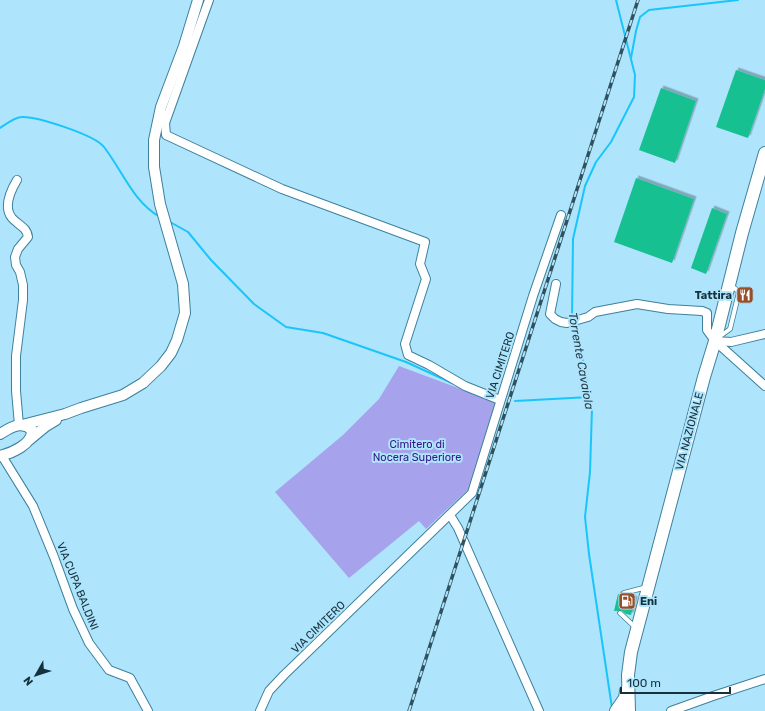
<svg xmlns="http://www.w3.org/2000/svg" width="765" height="711" viewBox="0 0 765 711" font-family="Rubik,sans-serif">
  <defs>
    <filter id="shadow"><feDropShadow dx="2.5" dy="-2.5" stdDeviation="0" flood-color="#0004"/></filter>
  </defs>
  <rect width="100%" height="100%" fill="#aee4fc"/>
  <!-- green -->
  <polygon fill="#a7a2ec" points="399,366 493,401 496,404 473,485 426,529 419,521 349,578 275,492 343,435 379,399"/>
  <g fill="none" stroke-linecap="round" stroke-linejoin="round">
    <!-- stream -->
    <g stroke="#1ac5fa" stroke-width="2">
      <polyline points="631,58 636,31 640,17 649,10 738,0"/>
      <path d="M0,128C6,124 15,117 22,117C36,116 95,135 104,147C122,170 133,202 160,217"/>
      <polyline points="170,222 188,232 211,260 254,304 286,327 323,333 406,362 452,383"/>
      <polyline points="572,318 573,239 585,186 596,162 611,142 634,97 635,75 616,0"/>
      <polyline points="573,323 585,369 592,408 590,472 585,517 589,554 612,708"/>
      <polyline points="515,401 590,397"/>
    </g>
  </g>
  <!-- building -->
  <g fill="#15c090" filter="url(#shadow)">
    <polygon points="736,70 765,80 765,89 748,138 716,127"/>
    <polygon points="661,88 696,101 675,163 639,150"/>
    <polygon points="636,178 694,199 672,263 614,242"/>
    <polygon points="712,208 727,214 706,274 691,268"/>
    <polygon points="618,594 635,599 631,615 626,614 621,610 617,611 614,611"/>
  </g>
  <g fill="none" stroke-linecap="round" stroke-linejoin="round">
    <defs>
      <g id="service">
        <polyline points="719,337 730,329 739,292 731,285"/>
        <polyline points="624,593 647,587"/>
        <polyline points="620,613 636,628"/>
      </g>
      <g id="minor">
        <polyline points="209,0 165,123 166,135 282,189 425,242 420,264 426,279 405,344 408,355 429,365 465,386 500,400"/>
        <path d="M17,180C11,190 3,207 12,218C18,225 27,227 28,237L18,249L15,257L16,265L20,272L23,285V300L16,356V391L19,425"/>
        <polyline points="556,284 550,314 555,319 561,322 567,323 588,317 595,312 637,304 668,309 702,311 707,313 707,330 715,341 765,386"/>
        <polyline points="715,341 731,342 765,334"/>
        <polyline points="2,456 33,506 54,557 73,609 89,643 109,670 130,678 148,711"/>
        <polyline points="450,515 458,528 539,711"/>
        <polyline points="260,711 269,691 284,675 472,493 533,296 561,215"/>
        <polyline points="671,711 713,696 765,679"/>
      </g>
      <g id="tertiary">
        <polyline points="22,425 65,414 81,408 123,395 143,383 161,366 171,353 177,340 185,313 183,284 160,204 154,167 154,140 161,107 184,46 198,0"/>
        <path d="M0,434C10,428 21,420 32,430C33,444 12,453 0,456"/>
        <polyline points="29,440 46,426 56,420"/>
      </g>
      <g id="primary">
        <polyline points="616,711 625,698 626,691"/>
        <polyline points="629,711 628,675 631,652 704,377 715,341 742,233 765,153"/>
      </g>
    </defs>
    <!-- service casing -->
    <use href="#service" stroke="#3d819c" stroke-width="5.5"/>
    <!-- minor casing -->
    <use href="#minor" stroke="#3d819c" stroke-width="10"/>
    <!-- tertiary casing -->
    <use href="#tertiary" stroke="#3d819c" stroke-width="12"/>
    <!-- primary casing -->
    <use href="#primary" stroke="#3d819c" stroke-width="14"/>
    <!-- service -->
    <use href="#service" stroke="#fff" stroke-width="4"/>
    <!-- minor -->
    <use href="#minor" stroke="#fff" stroke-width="8"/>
    <!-- tertiary -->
    <use href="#tertiary" stroke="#fff" stroke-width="10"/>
    <!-- primary -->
    <use href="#primary" stroke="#fff" stroke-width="12"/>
    <defs>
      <polyline id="rail" points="409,711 638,0"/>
    </defs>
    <!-- rail casing -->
    <use href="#rail" stroke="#30525f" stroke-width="3.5"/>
    <!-- rail -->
    <use href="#rail" stroke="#aee4fc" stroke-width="2" stroke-dasharray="6" stroke-linecap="butt"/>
  </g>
  <!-- icons -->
  <defs>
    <symbol id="restaurant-square" viewBox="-11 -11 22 22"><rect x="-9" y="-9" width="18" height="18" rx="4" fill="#964f29" stroke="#aee4fc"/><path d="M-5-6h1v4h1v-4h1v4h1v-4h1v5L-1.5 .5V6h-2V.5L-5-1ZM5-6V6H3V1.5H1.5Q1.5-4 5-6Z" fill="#fff"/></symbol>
    <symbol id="fuel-square" viewBox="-11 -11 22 22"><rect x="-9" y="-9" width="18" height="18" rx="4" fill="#964f29" stroke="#aee4fc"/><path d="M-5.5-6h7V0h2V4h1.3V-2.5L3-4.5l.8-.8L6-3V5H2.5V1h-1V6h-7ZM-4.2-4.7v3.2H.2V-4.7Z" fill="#fff"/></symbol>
  </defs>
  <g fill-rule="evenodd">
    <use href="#restaurant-square" x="735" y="285" width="20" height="20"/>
    <use href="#fuel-square" x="617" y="591" width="20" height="20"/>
  </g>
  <g text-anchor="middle" stroke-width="4" stroke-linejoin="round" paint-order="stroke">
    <!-- poi labels -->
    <g font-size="11" font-weight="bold" fill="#14313c" stroke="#aee4fc" text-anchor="end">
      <text x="732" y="299">Tattira</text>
      <text x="640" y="605" text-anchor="start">Eni</text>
    </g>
    <!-- street labels -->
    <g font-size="11" fill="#14313c" stroke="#aee4fc">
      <text transform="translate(500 365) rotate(-72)" y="4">VIA CIMITERO</text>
      <text transform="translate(689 431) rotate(-75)" y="4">VIA NAZIONALE</text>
      <text transform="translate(78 586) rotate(68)" y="4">VIA CUPA BALDINI</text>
      <text transform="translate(318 627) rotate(-44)" y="4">VIA CIMITERO</text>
    </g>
    <!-- park labels -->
    <g font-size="11" fill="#381389" stroke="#aee4fc">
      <text x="417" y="448">Cimitero di<tspan x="417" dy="13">Nocera Superiore</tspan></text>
    </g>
    <!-- water labels -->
    <g font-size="12" font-style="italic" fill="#263e49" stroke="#aee4fc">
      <text transform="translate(581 361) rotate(80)" y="4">Torrente Cavaiola</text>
    </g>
  </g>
  <!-- north arrow -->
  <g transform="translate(36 675) rotate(231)" stroke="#aee4fc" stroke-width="3" paint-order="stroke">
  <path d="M0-3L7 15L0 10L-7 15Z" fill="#14313c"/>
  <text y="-6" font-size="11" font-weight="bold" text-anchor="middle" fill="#14313c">N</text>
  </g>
  <!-- scale -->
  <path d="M621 687v6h109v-6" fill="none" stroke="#14313c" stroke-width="2"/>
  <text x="627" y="687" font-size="12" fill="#14313c" stroke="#aee4fc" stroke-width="3" paint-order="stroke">100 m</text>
</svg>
